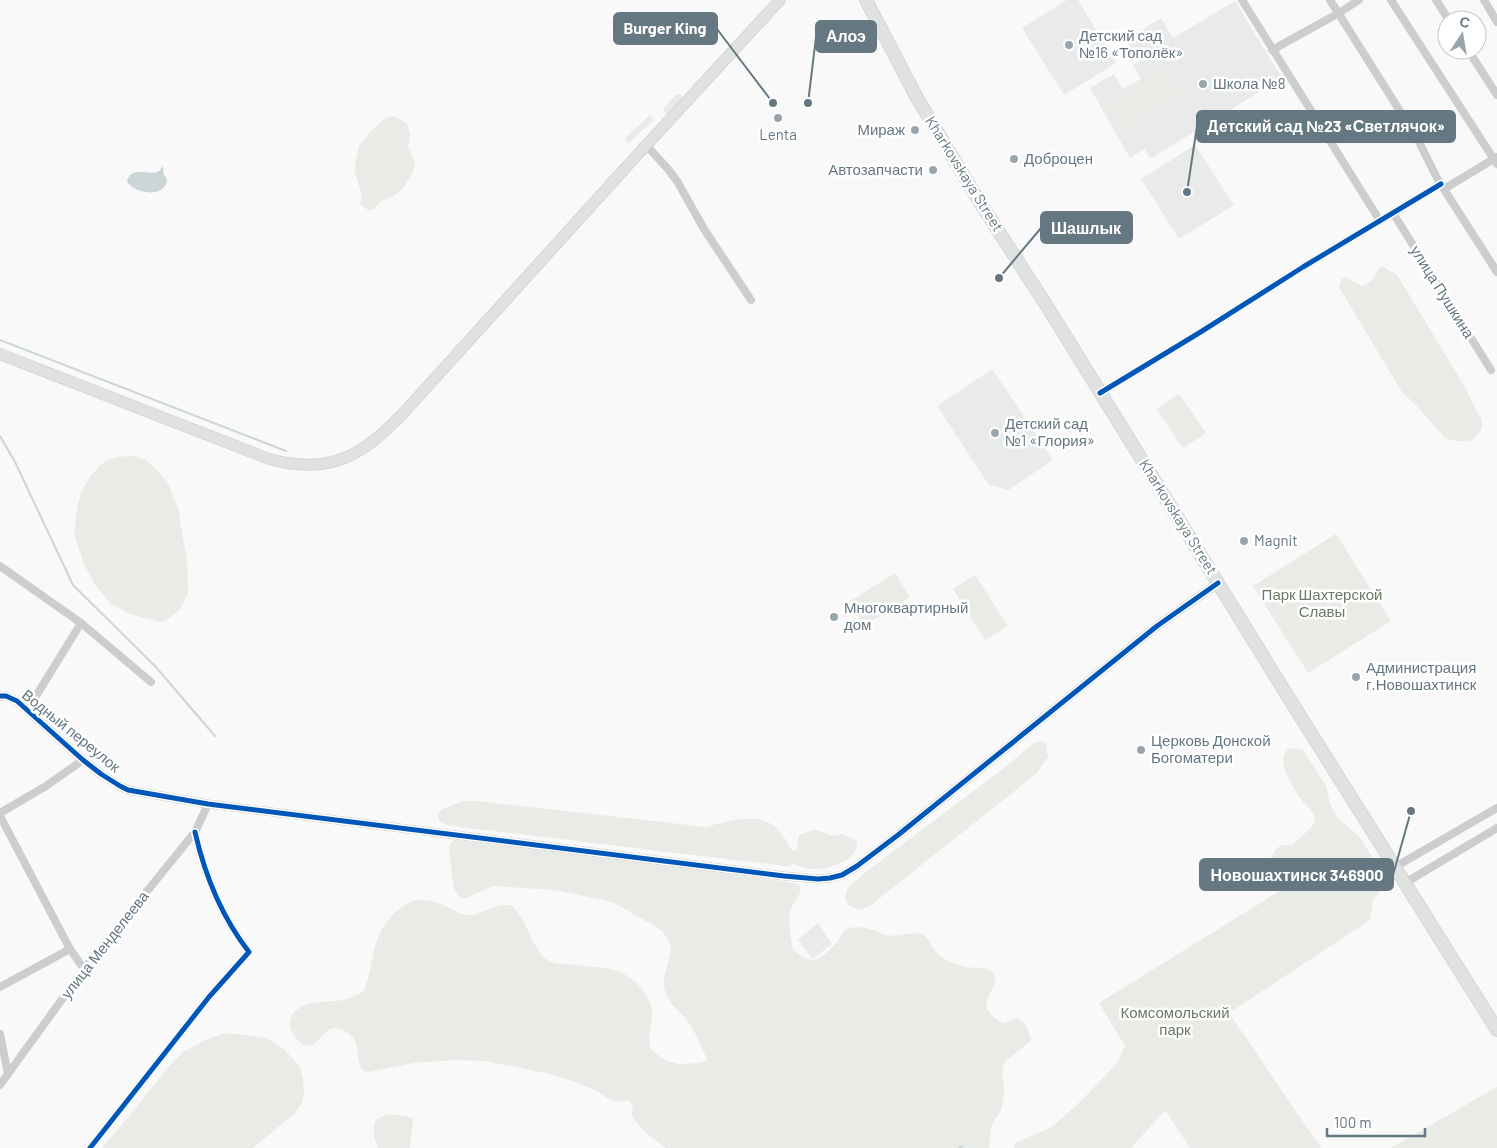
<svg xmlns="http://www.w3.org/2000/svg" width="1497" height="1148" viewBox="0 0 1497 1148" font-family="Barlow,sans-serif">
  <rect width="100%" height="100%" fill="#f9f9f9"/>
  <!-- built -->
  <g fill="#e9eaea">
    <polygon points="1067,0 1078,0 1116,63 1064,95 1022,28"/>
    <polygon points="1235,1 1282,78 1150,159 1145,148 1130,158 1090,88 1114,74 1122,89 1141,79 1133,65 1140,60 1126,40 1161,18 1173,38"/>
    <polygon points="650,115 654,120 629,143 624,139"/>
    <polygon points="1195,145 1234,205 1179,239 1141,179"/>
    <polygon points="992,369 1053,460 1008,490 989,485 937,406"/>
    <polygon points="818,923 832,944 812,959 798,940"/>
  </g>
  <!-- green -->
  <g fill="#e8ebe6">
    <polygon points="1167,67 1183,93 1119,131 1104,106"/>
    <polygon points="677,94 681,95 683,99 667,116 665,113 663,108"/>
    <polygon points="395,116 407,124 410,135 408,147 412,155 415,165 411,176 403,188 395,195 380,202 373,210 368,210 360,204 362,195 355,173 355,166 359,146 370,132 386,118"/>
    <path d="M1382,266L1397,275L1466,389L1477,413L1481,418L1482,428L1473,440C1463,442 1454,442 1445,438L1415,404L1402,392L1339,287L1342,279L1346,277L1362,286C1377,282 1371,274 1382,266Z"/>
    <polygon points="1179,394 1206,433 1183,448 1156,409"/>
    <polygon points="133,456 146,460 156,469 168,483 179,511 180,522 187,560 188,593 181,608 168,619 161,622 129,614 110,603 95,584 85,566 74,535 77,508 81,493 90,477 101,464 115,457"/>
    <polygon points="1336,534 1391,621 1308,673 1253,586"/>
    <polygon points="895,573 910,597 864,626 849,602"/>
    <polygon points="975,575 1008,626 985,640 953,589"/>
    <polygon points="1041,741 1046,743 1048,757 1037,773 870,906 858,910 848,905 845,897 848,888 862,875 999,772 1034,743"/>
    <path d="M1292,748L1303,750L1326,786L1329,798V802L1337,817L1360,837L1381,872L1383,884L1379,893L1373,899L1370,920L1229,1013L1321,1148H1190L1165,1110L1131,1148H1014L1015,1143L1052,1127L1082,1100L1117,1063L1125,1046L1099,1003L1283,889C1275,884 1264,880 1263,870L1277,848L1282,845H1292L1311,828L1315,822C1314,819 1314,816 1313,814C1311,808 1304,804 1300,798C1293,787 1271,754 1292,748Z"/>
    <path d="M463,801H477L706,827C725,822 756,812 774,826C783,833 787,843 793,851L797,849L799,835L813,830L819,831L833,836L843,834L857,841C859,860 832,868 817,869C809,869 801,867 793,864L790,866H785L452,826L444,824L439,821L438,813L442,809Z"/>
    <path d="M454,840H460L703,869L799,884C804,894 794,900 791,909C787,921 791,937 793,950C797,953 807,961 813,960C821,959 832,948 837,942C841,936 842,931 849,928C857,926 869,928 876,931C879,932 883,935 887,935C898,938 910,931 921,934C930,937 931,948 938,954C943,959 952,963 958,965C969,970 988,965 994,974C998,982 992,988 989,995C987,999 987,1003 986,1006C990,1015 995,1020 1005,1023L1016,1018C1027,1022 1029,1030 1031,1041L1019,1050L1004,1063L1002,1075L1004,1088L1003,1103L1000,1112L994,1121L991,1127L989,1148H666L644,1131L634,1119L632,1114L633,1107L628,1100L615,1102L607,1098L597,1091L576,1082L550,1074L485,1061L456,1060L414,1063L369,1072L363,1071C353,1056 364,1042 345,1031C342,1029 337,1028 334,1028C320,1029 314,1063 294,1035C291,1031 289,1026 290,1021C294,999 327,1003 343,1000C351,998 358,995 364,991C376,960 369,936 397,911C405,904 412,899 424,900C431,901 440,903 446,906C453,909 460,915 467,915C475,916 482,912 489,909C496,906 504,905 511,905C528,920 531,947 546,959C555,966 565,963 576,965C587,967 599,967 610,969C630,973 651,992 652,1013C653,1021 649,1028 649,1036C649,1040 650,1044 650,1048C669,1067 682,1066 706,1061L707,1058C700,1046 696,1032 687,1020C678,1009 666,1002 664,986C662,972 672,959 671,945L663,932L655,926L616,904L604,900L555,890L493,886L464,899C452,894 453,883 452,872C451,862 448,854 450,844Z"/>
    <polygon points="225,1033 262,1037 274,1042 285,1050 299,1066 303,1078 304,1092 302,1103 295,1113 253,1148 102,1148 135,1109 170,1065 183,1052 203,1041"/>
    <polygon points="1497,1087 1497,1148 1391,1148"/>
    <path d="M387,1114L407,1116L413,1119L410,1148H378C374,1138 372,1130 376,1120Z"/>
  </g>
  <!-- water -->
  <path fill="#ccd6d8" d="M163,166L164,175L167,179C166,199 135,194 127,182C130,166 147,175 158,172Z"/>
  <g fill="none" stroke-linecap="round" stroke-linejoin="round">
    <!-- stream -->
    <g stroke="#ccd6d8" stroke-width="2">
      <polyline points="0,340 286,451"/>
      <polyline points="0,436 15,462 73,585 155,666 215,736"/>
      <polyline points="959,1148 962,1146"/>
    </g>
    <defs>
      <path id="secondary" d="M0,354L269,459C332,476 364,455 407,409L629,164L780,0"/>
      <polyline id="trunk" points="866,0 917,98 979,201 1050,311 1287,695 1497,1030"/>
    </defs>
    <!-- secondary casing -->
    <use href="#secondary" stroke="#d5d6d6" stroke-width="12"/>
    <!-- trunk casing -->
    <use href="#trunk" stroke="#d5d6d6" stroke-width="14"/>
    <!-- minor -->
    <g stroke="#cccece" stroke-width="8">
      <polyline points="1242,0 1380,221"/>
      <polyline points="1330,0 1417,138 1438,180 1497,272"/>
      <polyline points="1391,0 1497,164"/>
      <polyline points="1436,0 1449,20"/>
      <polyline points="1484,0 1497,22"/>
      <polyline points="1272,50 1339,13 1359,0"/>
      <polyline points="1468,50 1497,95"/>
      <polyline points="646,145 668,169 677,181 704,229 751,300"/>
      <polyline points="1444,189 1497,157"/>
      <polyline points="1393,213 1491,370"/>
      <polyline points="1100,393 1199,333 1303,267 1441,184"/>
      <polyline points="0,566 81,623 151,682"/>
      <polyline points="28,709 81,623"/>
      <polyline points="0,813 46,786 83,760"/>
      <polyline points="0,816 70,949 84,969"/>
      <polyline points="1395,867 1497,808"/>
      <polyline points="1405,883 1497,828"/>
      <polyline points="0,987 70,949"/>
      <polyline points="0,1034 8,1074"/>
      <polyline points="0,1085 84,969 195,832 208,804"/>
      <path d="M90,1148L209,997L249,952C221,916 205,876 195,832"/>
    </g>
    <!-- tertiary -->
    <polyline stroke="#cccece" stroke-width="9" points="0,696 6,696 17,701 83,760 101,774 120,786 128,790 208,804 784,876 818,879 830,878 842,875 857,866 898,835 1157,626 1218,583"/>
    <!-- secondary -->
    <use href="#secondary" stroke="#e0e1e1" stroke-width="10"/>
    <!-- trunk -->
    <use href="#trunk" stroke="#e0e1e1" stroke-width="12"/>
    <defs>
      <g id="cycleway">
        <polyline points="1100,393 1199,333 1303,267 1441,184"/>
        <polyline points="0,696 6,696 17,701 83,760 101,774 120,786 128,790 208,804 784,876 818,879 830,878 842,875 857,866 898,835 1157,626 1218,583"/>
        <path d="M90,1148L209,997L249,952C221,916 205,876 195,832"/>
      </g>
    </defs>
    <!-- cycleway casing -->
    <use href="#cycleway" stroke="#fff" stroke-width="8"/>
    <!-- cycleway -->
    <use href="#cycleway" stroke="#0057b8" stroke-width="5"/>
  </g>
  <!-- markers -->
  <g fill="#99a5ac" stroke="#fff" stroke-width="2">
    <circle cx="1069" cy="45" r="5"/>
    <circle cx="1203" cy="84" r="5"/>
    <circle cx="778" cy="118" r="5"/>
    <circle cx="915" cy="130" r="5"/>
    <circle cx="1014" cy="159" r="5"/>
    <circle cx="933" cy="170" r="5"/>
    <circle cx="995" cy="433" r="5"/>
    <circle cx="1244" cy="541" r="5"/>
    <circle cx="834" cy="617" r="5"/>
    <circle cx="1356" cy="677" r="5"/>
    <circle cx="1141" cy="750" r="5"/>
  </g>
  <g text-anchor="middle" stroke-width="5" stroke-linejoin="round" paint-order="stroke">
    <!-- poi labels -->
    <g font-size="15" fill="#657882" stroke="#fff" text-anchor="start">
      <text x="1079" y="41">Детский сад<tspan x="1079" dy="17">№16 «Тополёк»</tspan></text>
      <text x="1213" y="89">Школа №8</text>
      <text x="905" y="135" text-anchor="end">Мираж</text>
      <text x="778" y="140" text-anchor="middle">Lenta</text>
      <text x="1024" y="164">Доброцен</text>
      <text x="923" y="175" text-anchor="end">Автозапчасти</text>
      <text x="1005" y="429">Детский сад<tspan x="1005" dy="17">№1 «Глория»</tspan></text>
      <text x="1254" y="546">Magnit</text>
      <text x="844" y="613">Многоквартирный<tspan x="844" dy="17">дом</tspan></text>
      <text x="1366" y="673">Администрация<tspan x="1366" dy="17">г.Новошахтинск</tspan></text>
      <text x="1151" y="746">Церковь Донской<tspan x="1151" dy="17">Богоматери</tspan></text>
    </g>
    <!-- street labels -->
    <g font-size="15" fill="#657882" stroke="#fff">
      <text transform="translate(964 174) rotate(58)" y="5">Kharkovskaya Street</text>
      <text transform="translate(1442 292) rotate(58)" y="5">улица Пушкина</text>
      <text transform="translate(1178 517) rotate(58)" y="5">Kharkovskaya Street</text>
      <text transform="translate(71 731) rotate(39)" y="5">Водный переулок</text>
      <text transform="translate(105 945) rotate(-52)" y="5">улица Менделеева</text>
    </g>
    <!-- park labels -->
    <g font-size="15" fill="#6a7a64" stroke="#fff">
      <text x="1322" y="600">Парк Шахтерской<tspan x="1322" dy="17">Славы</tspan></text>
      <text x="1175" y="1018">Комсомольский<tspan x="1175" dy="17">парк</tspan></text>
    </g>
  </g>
  <!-- callouts -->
  <path fill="none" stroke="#657882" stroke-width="2" d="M773 103L717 29M808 103L816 37M1187 192L1197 126M999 278L1041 228M1411 811L1393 875"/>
  <g fill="#657882" stroke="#fff" stroke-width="2">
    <circle cx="773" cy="103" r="5"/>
    <circle cx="808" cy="103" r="5"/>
    <circle cx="1187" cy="192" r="5"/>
    <circle cx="999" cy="278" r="5"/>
    <circle cx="1411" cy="811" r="5"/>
  </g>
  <g fill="#657882" stroke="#657882" stroke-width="2">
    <rect x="614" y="13" width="103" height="31" rx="5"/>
    <rect x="816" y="21" width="60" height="31" rx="5"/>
    <rect x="1197" y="111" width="258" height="31" rx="5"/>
    <rect x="1041" y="212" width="91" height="31" rx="5"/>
    <rect x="1200" y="859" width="193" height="31" rx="5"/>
  </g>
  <g font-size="16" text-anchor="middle" font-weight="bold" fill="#fff">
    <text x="665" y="34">Burger King</text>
    <text x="846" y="42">Алоэ</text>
    <text x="1326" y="132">Детский сад №23 «Светлячок»</text>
    <text x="1086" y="234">Шашлык</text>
    <text x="1297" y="881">Новошахтинск 346900</text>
  </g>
  <!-- north arrow -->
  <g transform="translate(1462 35) rotate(12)"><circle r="24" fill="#ffffff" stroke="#c1c9cd"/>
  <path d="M0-4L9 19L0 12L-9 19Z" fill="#99a5ac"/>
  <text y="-8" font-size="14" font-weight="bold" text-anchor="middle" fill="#657882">С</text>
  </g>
  <!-- scale -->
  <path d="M1327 1128v8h98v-8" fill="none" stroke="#657882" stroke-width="2.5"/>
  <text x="1334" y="1128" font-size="15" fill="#657882" stroke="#ffffff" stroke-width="4" paint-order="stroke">100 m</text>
</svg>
